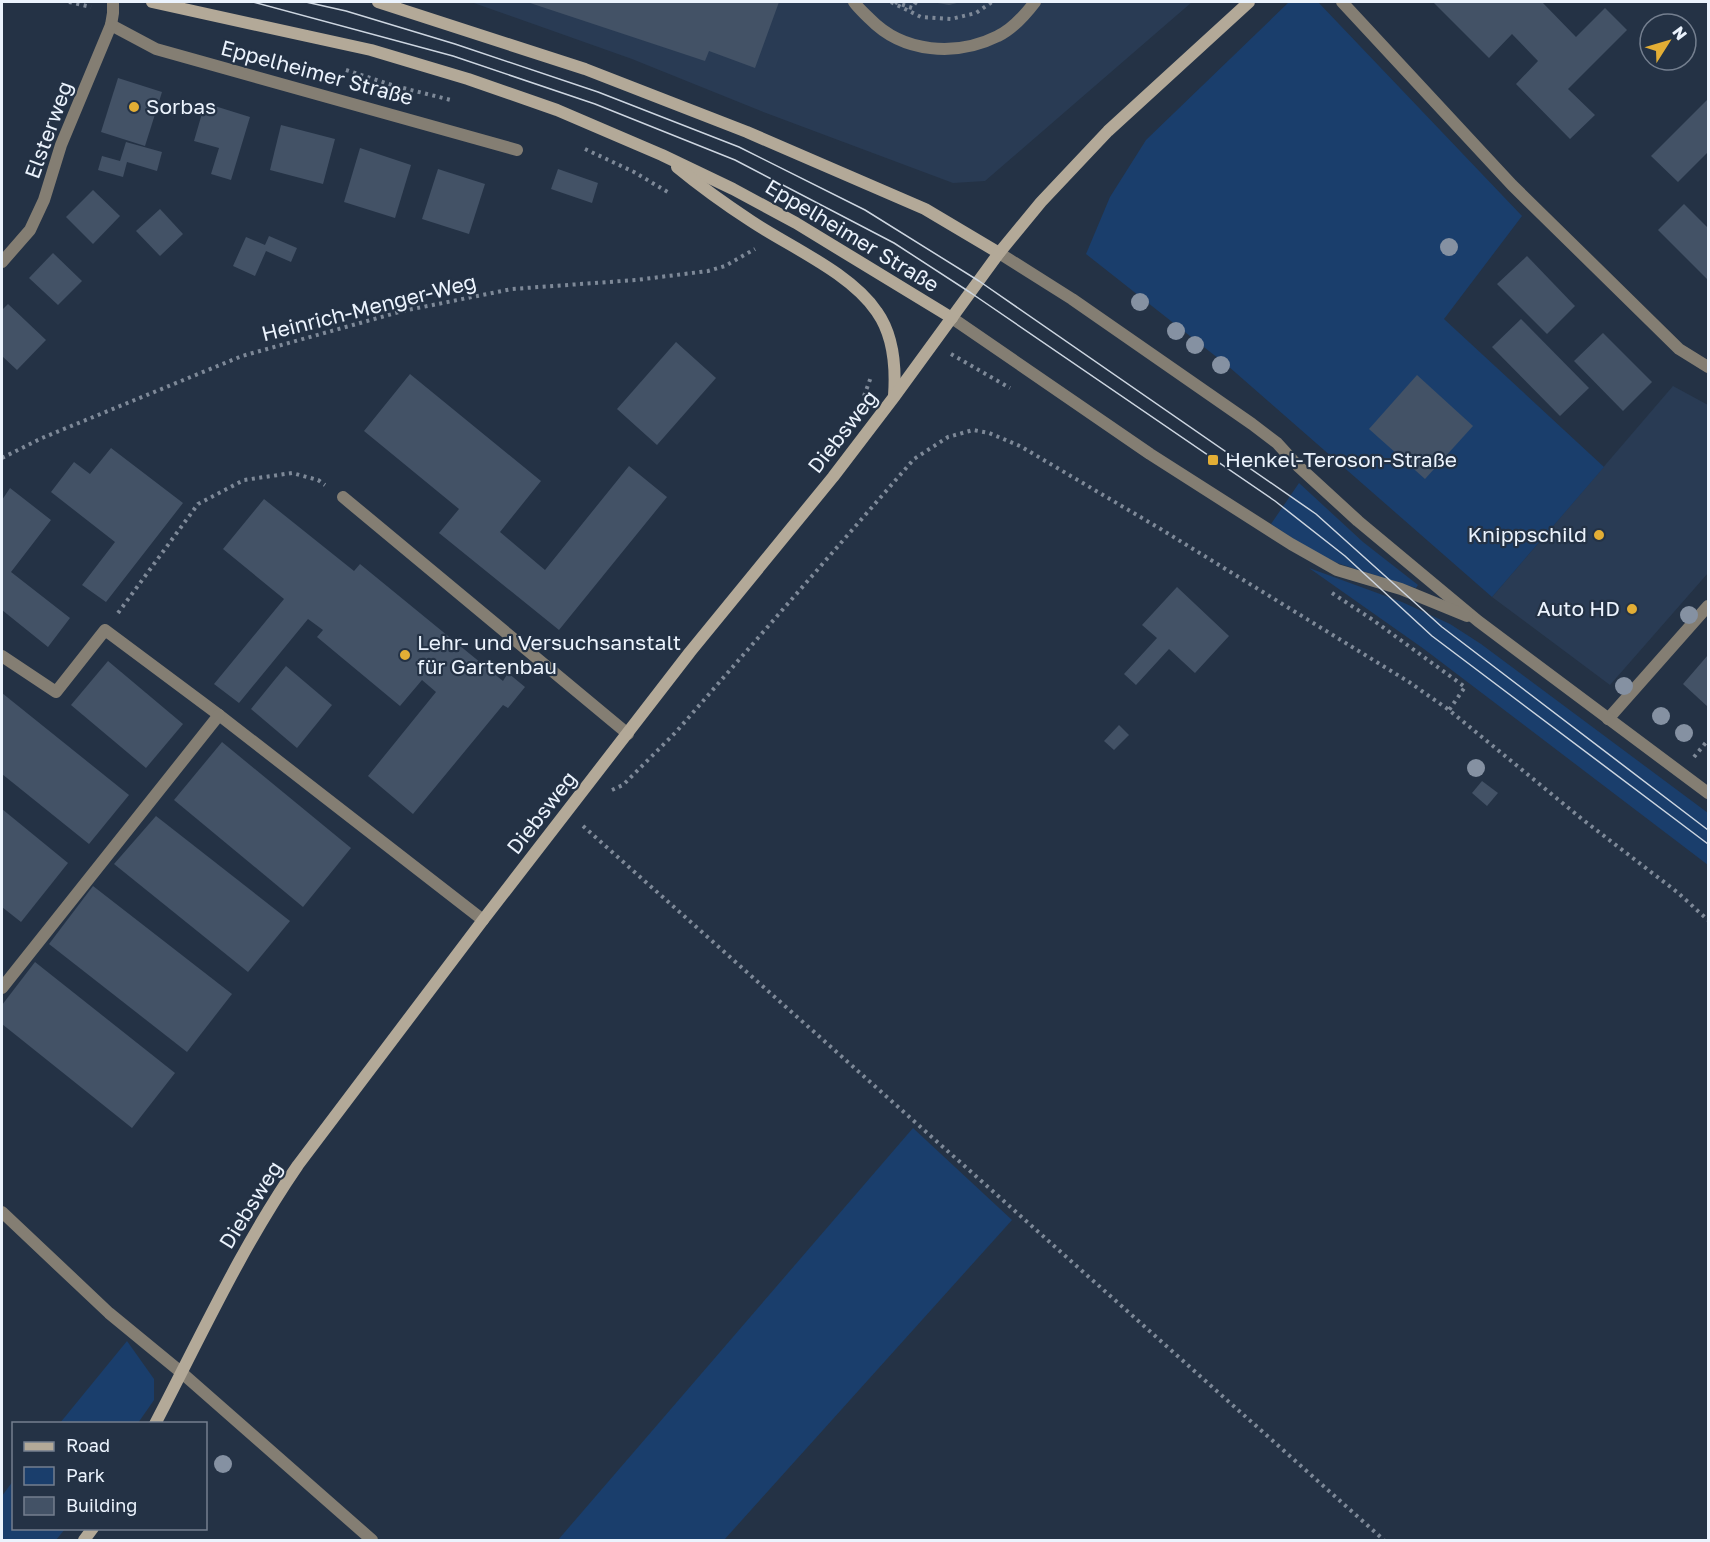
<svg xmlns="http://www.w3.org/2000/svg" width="1710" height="1542" viewBox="0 0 1710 1542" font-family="'Golos Text',sans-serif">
  <rect width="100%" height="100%" fill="#243245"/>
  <!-- built -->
  <g fill="#293b54">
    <polygon points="471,2 1192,2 985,181 953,183 761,111 632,59"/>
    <polygon points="1673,386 1708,405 1708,573 1610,685 1492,597"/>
  </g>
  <!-- green -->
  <g fill="#1a3e6c">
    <polygon points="1289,2 1318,2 1522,216 1444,319 1604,467 1492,597 1228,366 1086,254 1110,197 1146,140"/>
    <polygon points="1299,483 1363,542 1418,585 1416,588 1337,563 1309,549 1271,524"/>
    <polygon points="1309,568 1402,602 1450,624 1481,644 1708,813 1708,865 1424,649"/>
    <polygon points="913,1128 1012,1220 724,1540 558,1540"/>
    <polygon points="127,1341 154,1379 154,1400 138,1423 60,1423"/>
    <polygon points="13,1481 14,1528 65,1529 56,1540 2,1540 2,1496"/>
  </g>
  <!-- building -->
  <g fill="#435266">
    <polygon points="527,2 779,2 755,68 709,51 705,61"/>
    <polygon points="932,2 961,2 949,5"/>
    <polygon points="1433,2 1542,2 1576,37 1605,8 1627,30 1568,89 1595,115 1570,139 1516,84 1538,61 1512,34 1489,58"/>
    <polygon points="118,78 162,92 145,146 101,132"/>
    <polygon points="1707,100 1708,154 1707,153 1678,182 1651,156"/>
    <polygon points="205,103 250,117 231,180 211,174 219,148 194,141"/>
    <polygon points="281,125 335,139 323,184 270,170"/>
    <polygon points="126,142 162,152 157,171 127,162 123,177 98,170 102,156 120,161"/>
    <polygon points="360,148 411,165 395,218 344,202"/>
    <polygon points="438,169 485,184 469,234 422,219"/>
    <polygon points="558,169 598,183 592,203 551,189"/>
    <polygon points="93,190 120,216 93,244 66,217"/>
    <polygon points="1684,204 1708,228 1708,280 1658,230"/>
    <polygon points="160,209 183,234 160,256 136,231"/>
    <polygon points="269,236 297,248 291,262 266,251 255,276 233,266 246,237 265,245"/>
    <polygon points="53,253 82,281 58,305 29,278"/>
    <polygon points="1527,256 1575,306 1547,334 1497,284"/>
    <polygon points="8,304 46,340 17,370 2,356 2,310"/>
    <polygon points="1521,319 1589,388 1560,416 1492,347"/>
    <polygon points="1603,333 1652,382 1623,411 1574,361"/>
    <polygon points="676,342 716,378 657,445 617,409"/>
    <polygon points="410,374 541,481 500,532 545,570 629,466 667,497 559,630 439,533 459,509 364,431"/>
    <polygon points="1417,375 1473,426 1425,479 1369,429"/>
    <polygon points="111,448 183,503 106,602 82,585 115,542 51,492 74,462 90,474"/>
    <polygon points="10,488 51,520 11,572 70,618 48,647 2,610 2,500"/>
    <polygon points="264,499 354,571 360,564 503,681 508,673 525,687 508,708 503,705 413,814 368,776 436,692 422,680 400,706 317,637 323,630 308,619 239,703 214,684 284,599 223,549"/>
    <polygon points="1177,587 1229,636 1195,673 1169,649 1136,685 1124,674 1157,638 1142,625"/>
    <polygon points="1708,655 1708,707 1683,684"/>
    <polygon points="108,661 183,724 146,768 71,705"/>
    <polygon points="286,666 332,705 297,748 251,709"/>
    <polygon points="2,693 129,795 89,844 2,774"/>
    <polygon points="1119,725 1129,735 1114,750 1104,741"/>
    <polygon points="222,742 351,848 303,907 174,800"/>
    <polygon points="1482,781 1498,793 1487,806 1472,793"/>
    <polygon points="2,809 68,863 21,922 2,907"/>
    <polygon points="156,816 290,921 248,972 114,864"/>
    <polygon points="93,886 232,994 187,1052 49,944"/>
    <polygon points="35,962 175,1073 132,1128 2,1024 2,1005"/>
  </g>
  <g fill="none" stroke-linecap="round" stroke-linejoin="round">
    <!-- path -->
    <g stroke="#7e8998" stroke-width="4" stroke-dasharray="3 4.5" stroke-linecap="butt">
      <polyline points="69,2 91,7"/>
      <polyline points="891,2 921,17 951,19 976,13 992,2"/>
      <polyline points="895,2 912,8 916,2"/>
      <polyline points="346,70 395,86 451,100"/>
      <polyline points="585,149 634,172 671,194"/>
      <polyline points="951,354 1010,388"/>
      <polyline points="864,396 871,377"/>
      <polyline points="2,458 42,438 242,356 403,311 512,289 636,280 708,271 725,266 755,249"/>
      <polyline points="1332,593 1373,620 1465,687 1449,710"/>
      <polyline points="118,613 198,504 244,480 292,473 318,480 325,485"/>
      <polyline points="1694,757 1708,740"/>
      <polyline points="612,790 623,785 676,732 914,459 948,437 973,430 989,433 1020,446 1159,528 1409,682 1449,710 1582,819 1677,892 1708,920"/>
      <polyline points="583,826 1384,1540"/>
    </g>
    <!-- lane -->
    <g stroke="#847e73" stroke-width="12">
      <path d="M854,2C858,8 864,13 870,19C903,53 956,57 998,36C1013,29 1025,15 1035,2"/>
      <polyline points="111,25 156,49 517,150"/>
      <polyline points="343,497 628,734"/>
      <polyline points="2,656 56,692 105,630 219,715 483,920"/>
      <polyline points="1608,719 1708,606"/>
      <polyline points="2,988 219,715"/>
      <polyline points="2,1212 109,1313 182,1373 372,1540"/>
    </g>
    <!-- street -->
    <g stroke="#847e73" stroke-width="12">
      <polyline points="1342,2 1512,185 1679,349 1708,367"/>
      <polyline points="999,253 1072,299 1252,424 1277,443 1298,466 1358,521 1478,621 1708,793"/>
      <polyline points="2,262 30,230 44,200 61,145 111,25 113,13 113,2"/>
      <polyline points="952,318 1150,454 1291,544 1337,570 1401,589 1467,616"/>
    </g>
    <!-- secondary -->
    <g stroke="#b3a998" stroke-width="12">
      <polyline points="152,2 371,50 468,79 557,110 662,155 733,189 796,223 952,318"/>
      <polyline points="378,2 585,69 747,132 925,209 999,253"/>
      <path d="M677,167C700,186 725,204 751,221C790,247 851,273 877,312C894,336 896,368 894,396"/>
      <path d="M155,1424C201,1336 242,1246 298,1165L483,920L690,652L833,477L894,397L999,253L1041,202L1108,131L1249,2"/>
      <polyline points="84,1540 93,1528"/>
    </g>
    <!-- tram -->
    <g stroke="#cdd6e1" stroke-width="1.5">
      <polyline points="253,2 453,56 595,104 735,160 894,243 971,293 1275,501 1345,556 1432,636 1708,844"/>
      <polyline points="306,2 346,11 455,44 598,92 739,147 865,210 979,281 1316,514 1442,627 1708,830"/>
    </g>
  </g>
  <!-- trees -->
  <g fill="#8591a2">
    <circle cx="1449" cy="247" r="9"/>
    <circle cx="1140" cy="302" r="9"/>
    <circle cx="1176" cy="331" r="9"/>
    <circle cx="1195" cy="345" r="9"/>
    <circle cx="1221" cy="365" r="9"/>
    <circle cx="1689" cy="615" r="9"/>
    <circle cx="1624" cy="686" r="9"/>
    <circle cx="1661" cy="716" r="9"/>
    <circle cx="1684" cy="733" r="9"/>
    <circle cx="1476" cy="768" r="9"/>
    <circle cx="223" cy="1464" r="9"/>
  </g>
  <!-- markers -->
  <g fill="#e3ae35" stroke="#243245" stroke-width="2">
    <circle cx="134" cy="107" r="6"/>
    <rect x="1207" y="454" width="12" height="12" rx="3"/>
    <circle cx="1599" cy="535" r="6"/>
    <circle cx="1632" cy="609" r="6"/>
    <circle cx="405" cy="655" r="6"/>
  </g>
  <g text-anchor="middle" stroke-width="4.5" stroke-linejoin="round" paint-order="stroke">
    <!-- street labels -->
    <g font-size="21" fill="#ebf3fd" stroke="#243245">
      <text transform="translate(317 73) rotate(15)" y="7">Eppelheimer Straße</text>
      <text transform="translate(49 130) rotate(-70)" y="7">Elsterweg</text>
      <text transform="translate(852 236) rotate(31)" y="7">Eppelheimer Straße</text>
      <text transform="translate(369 308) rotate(-14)" y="7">Heinrich-Menger-Weg</text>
      <text transform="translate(843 432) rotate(-52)" y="7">Diebsweg</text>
      <text transform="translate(542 813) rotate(-52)" y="7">Diebsweg</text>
      <text transform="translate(251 1205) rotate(-58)" y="7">Diebsweg</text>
    </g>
    <!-- poi labels -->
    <g font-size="21" fill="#ebf3fd" stroke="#243245" text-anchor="start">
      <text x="146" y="114">Sorbas</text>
      <text x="1225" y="467">Henkel-Teroson-Straße</text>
      <text x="1587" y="542" text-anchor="end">Knippschild</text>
      <text x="1620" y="616" text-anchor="end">Auto HD</text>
      <text x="417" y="650">Lehr- und Versuchsanstalt<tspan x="417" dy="24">für Gartenbau</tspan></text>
    </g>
  </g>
  <!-- border -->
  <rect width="1710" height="1542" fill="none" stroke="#ebf3fd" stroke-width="6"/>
  <!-- legend -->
  <rect x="12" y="1422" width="195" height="108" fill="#243245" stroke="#747f8f" stroke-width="1.5"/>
  <rect x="24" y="1442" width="30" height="9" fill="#b3a998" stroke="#747f8f" stroke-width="1.5"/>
  <text x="66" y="1452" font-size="18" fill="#ebf3fd">Road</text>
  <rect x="24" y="1467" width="30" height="18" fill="#1a3e6c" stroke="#747f8f" stroke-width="1.5"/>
  <text x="66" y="1482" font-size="18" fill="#ebf3fd">Park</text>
  <rect x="24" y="1497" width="30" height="18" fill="#435266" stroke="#747f8f" stroke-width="1.5"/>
  <text x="66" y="1512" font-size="18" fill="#ebf3fd">Building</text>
  <!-- north arrow -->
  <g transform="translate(1668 42) rotate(53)"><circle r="28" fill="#243245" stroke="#747f8f" stroke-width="1.5"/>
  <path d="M0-4.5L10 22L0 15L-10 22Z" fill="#e3ae35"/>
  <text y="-9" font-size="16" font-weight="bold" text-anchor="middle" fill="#ebf3fd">N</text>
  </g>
</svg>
